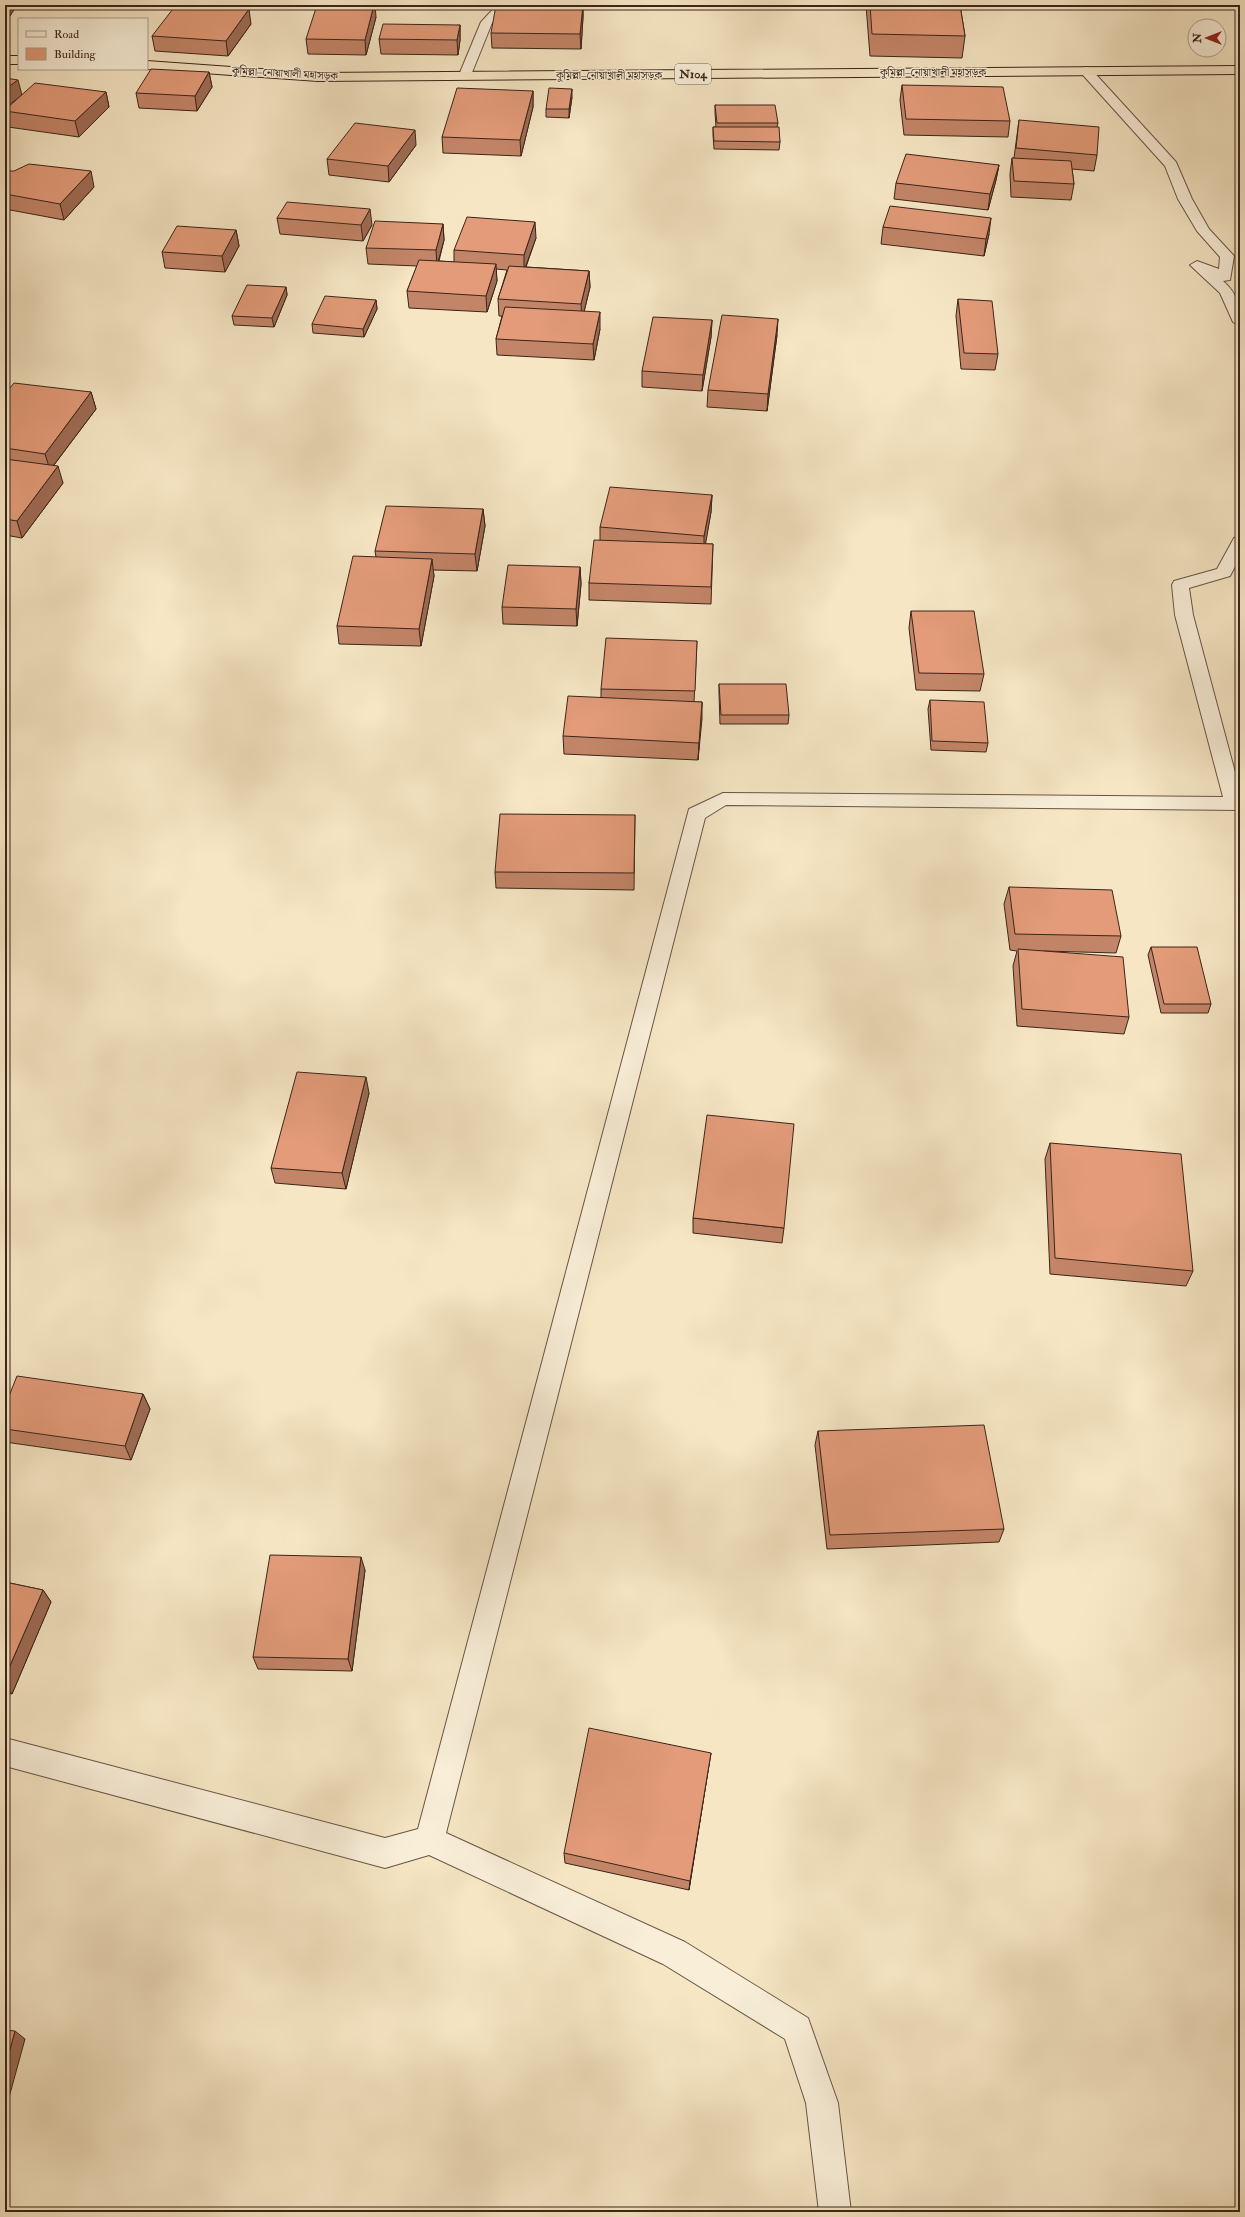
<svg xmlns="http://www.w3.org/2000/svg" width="1245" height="2217" viewBox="0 0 1245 2217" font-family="'IM FELL Double Pica','Noto Serif Bengali',serif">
  <rect width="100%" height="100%" fill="#f6e6c4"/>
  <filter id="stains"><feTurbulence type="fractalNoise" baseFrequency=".005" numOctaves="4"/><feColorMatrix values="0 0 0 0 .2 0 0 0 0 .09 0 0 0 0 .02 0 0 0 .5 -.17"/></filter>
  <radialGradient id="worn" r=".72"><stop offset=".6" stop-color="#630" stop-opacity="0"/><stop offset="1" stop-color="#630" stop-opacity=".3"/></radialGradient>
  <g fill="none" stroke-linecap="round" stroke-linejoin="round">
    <defs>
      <g id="minor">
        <polygon points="497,5 509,5 492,23 471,75 465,79 461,78 459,75 481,22"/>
        <path d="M1086,67L1090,68L1176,162L1192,199L1209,229L1234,256L1230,280L1223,281C1238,294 1240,307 1240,326L1233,322L1220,293L1190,265L1197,261L1219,269L1220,257L1197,231L1178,199L1165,166L1082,74L1080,71L1082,68Z"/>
        <polygon points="1240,536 1240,557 1230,576 1189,588 1193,615 1240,791 1240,810 726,805 705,818 446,1833 685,1942 808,2018 838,2103 851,2212 819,2212 806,2103 785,2039 663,1964 429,1855 385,1868 5,1766 5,1738 385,1838 418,1829 689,809 723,793 1223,797 1175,615 1172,585 1174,581 1217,569 1234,538"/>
      </g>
      <g id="highway">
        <rect x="5" y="56" width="14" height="8"/>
        <polygon points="147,61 318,73 1240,66 1240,74 318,81 147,69"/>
      </g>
    </defs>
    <!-- minor casing -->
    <use href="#minor" stroke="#695544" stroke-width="2"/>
    <!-- highway casing -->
    <use href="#highway" stroke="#3a251a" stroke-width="2"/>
    <!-- path -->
    <polyline stroke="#3a251a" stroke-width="1.5" stroke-dasharray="0.5 1" stroke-linecap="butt" points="1237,5 1240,12"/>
    <!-- minor -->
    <use href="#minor" fill="#f9efd9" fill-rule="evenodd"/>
    <!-- highway -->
    <use href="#highway" fill="#f6e6c4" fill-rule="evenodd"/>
  </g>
  <!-- wall -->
  <g fill="#c38568" stroke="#3a251a">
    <polygon points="5,5 17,5 8,19 5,19"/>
    <polygon points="583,5 583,17 581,49 492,48 491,33"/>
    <polygon points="767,5 810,5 810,7"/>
    <polygon points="866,5 960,5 965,36 962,58 870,56"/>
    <polygon points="376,17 366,55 308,54 306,39"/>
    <polygon points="251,24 228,56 155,51 152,36"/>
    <polygon points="460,25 460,40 458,55 381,54 379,39"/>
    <polygon points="209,72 212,87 197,111 139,108 136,93"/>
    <polygon points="902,85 1010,121 1008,137 904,135 900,100"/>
    <polygon points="533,91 533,107 521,156 443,153 442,137"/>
    <polygon points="106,92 109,107 79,137 8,127 5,116 5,110"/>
    <polygon points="572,97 569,118 546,117 546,109"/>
    <polygon points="715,105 778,123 777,127 780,142 779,150 714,149 713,135 713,127 716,127 715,113"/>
    <polygon points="1019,120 1097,155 1094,171 1072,169 1074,184 1071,200 1011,197 1010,174 1012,158 1014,158"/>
    <polygon points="416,145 389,182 329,175 327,159"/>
    <polygon points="999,165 996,180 988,210 894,199 896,183"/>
    <polygon points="5,171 94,187 64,220 5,209"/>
    <polygon points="277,218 372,225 363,241 280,234"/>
    <polygon points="443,224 444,240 439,261 454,262 454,250 536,238 526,267 589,271 590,287 584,312 600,329 594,360 497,355 496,339 502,316 499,316 498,299 507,270 496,269 497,281 487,312 409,308 407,291 417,266 368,264 366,248"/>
    <polygon points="883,227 989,234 984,256 881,244"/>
    <polygon points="236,230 239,246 225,272 165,268 162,252"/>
    <polygon points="286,287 287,295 274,327 234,325 232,316"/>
    <polygon points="958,299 998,354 995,370 961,369 956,316"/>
    <polygon points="376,300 377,309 364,337 313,333 312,324"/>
    <polygon points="712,320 711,337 702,391 642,387 642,371"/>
    <polygon points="777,335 767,411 707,407 708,390"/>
    <polygon points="91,392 96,409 54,465 63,483 22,538 5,535 5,394"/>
    <polygon points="712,495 711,512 705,544 713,544 711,604 589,600 589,583 600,540 600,527"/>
    <polygon points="483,509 485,526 477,571 433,570 434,576 421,646 339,644 337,626 376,557 375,551"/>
    <polygon points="580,567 581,584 577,626 503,624 502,607"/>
    <polygon points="911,611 984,674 980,691 916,690 909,628"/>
    <polygon points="697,641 694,702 702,702 698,760 564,754 563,736 601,697 601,689"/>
    <polygon points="719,684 789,715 788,724 720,724 719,693"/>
    <polygon points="930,700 988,743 986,752 931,750 928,709"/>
    <polygon points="635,815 634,890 496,888 495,872"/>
    <polygon points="1009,887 1121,936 1116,953 1044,951 1129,1017 1124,1034 1017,1026 1013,966 1017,951 1010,950 1004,904"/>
    <polygon points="1151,947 1211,1004 1208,1013 1161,1013 1148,955"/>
    <polygon points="369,1093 346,1189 275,1183 271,1168"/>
    <polygon points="1050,1143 1193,1271 1186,1286 1050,1274 1045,1159"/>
    <polygon points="693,1218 784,1228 782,1243 693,1233"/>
    <polygon points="143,1394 150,1409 131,1460 5,1442 5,1406"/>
    <polygon points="818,1431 1004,1529 999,1542 827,1549 815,1445"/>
    <polygon points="365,1570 352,1671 258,1669 253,1657"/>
    <polygon points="5,1582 43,1590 51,1602 12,1694 5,1693"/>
    <polygon points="709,1764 689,1890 565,1863 564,1853"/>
  </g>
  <!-- shaded-wall -->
  <g fill="#9f6c55" stroke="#3a251a">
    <polygon points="5,5 17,5 8,19 5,7"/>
    <polygon points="374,5 375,5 376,17 366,55 365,40"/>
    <polygon points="583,5 583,17 581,49 580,34"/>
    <polygon points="249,9 251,24 228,56 226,41"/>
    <polygon points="460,25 460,40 458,55 457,40"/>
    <polygon points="209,72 212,87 197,111 195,96"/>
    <polygon points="18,80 22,95 5,108 5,89"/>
    <polygon points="572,89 572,97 569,118 569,109"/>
    <polygon points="533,91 533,107 521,156 520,140"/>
    <polygon points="106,92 109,107 79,137 75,121"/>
    <polygon points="415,130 416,145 389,182 388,166"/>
    <polygon points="999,165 996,180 988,210 990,194"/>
    <polygon points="91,171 94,187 64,220 60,204"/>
    <polygon points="370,209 372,225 363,241 361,225"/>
    <polygon points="991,218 989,234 984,256 986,239"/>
    <polygon points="535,222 536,238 524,271 524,255"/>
    <polygon points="443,224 444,240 437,266 436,250"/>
    <polygon points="236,230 239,246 225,272 222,256"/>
    <polygon points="496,264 497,281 487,312 486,296"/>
    <polygon points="589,271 590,287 582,320 581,304"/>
    <polygon points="286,287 287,295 274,327 272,318"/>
    <polygon points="376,300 377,309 364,337 363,329"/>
    <polygon points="600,312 600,329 594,360 593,344"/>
    <polygon points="778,319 777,335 767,411 768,394"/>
    <polygon points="712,320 711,337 702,391 703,375"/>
    <polygon points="91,392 96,409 50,470 45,454"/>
    <polygon points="58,466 63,483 22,538 17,521"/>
    <polygon points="712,495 711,512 704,553 704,536"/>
    <polygon points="483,509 485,526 477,571 475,554"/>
    <polygon points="432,559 434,576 421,646 419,629"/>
    <polygon points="580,567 581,584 577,626 576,609"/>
    <polygon points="702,702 702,719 698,760 699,743"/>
    <polygon points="366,1077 369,1093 346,1189 342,1173"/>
    <polygon points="143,1394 150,1409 131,1460 125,1446"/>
    <polygon points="361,1557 365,1570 352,1671 348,1659"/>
    <polygon points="43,1590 51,1602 12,1694 5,1685 5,1677"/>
    <polygon points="711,1753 709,1764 689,1890 690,1881"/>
    <polygon points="15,2031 25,2039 5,2112 5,2068"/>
  </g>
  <!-- building -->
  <g fill="#e39b79" stroke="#3a251a">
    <polygon points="176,5 190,5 249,9 226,41 152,36"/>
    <polygon points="317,5 374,5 365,40 306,39"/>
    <polygon points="496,5 583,5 580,34 491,33"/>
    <polygon points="870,5 960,5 965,36 872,34"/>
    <polygon points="383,24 460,25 457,40 379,39"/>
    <polygon points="151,69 209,72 195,96 136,93"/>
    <polygon points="5,78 18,80 5,89"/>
    <polygon points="35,83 106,92 75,121 5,111 5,110"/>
    <polygon points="902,85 1003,87 1010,121 906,119"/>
    <polygon points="457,88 533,91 520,140 442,137"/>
    <polygon points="549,88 572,89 569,109 546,109"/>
    <polygon points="715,105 775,105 778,123 717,123"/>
    <polygon points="1019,120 1099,127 1097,155 1016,148"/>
    <polygon points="355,123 415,130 388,166 327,159"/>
    <polygon points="713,127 779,127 780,142 714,141"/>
    <polygon points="906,154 999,165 990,194 896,183"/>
    <polygon points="1012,158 1071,161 1074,184 1014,181"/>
    <polygon points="29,164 91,171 60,204 5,194 5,171 14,171"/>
    <polygon points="287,202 370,209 361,225 277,218"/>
    <polygon points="890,206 991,218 986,239 883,227"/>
    <polygon points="467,217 535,222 524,255 454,250"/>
    <polygon points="375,221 443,224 436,250 366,248"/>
    <polygon points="177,226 236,230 222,256 162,252"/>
    <polygon points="419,260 496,264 486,296 407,291"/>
    <polygon points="509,266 589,271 581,304 498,299"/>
    <polygon points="247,285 286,287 272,318 232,316"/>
    <polygon points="325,296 376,300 363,329 312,324"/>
    <polygon points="958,299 992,301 998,354 964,353"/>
    <polygon points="505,307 600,312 593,344 496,339"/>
    <polygon points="722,315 778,319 768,394 708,390"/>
    <polygon points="653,317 712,320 703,375 642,371"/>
    <polygon points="14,383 91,392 45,454 5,448 5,394"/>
    <polygon points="5,459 58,466 17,521 5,519"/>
    <polygon points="610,487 712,495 704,536 600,527"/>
    <polygon points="386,506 483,509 475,554 375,551"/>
    <polygon points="594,540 713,544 711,587 589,583"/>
    <polygon points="353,556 432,559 419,629 337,626"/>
    <polygon points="508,565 580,567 576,609 502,607"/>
    <polygon points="911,611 974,611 984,674 919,673"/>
    <polygon points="606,638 697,641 695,691 601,689"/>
    <polygon points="719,684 786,684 789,715 721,715"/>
    <polygon points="568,696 702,702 699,743 563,736"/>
    <polygon points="930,700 984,702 988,743 932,741"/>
    <polygon points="500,814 635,815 634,873 495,872"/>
    <polygon points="1009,887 1112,890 1121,936 1015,934"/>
    <polygon points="1151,947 1197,947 1211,1004 1164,1004"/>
    <polygon points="1018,949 1123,957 1129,1017 1022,1009"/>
    <polygon points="297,1072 366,1077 342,1173 271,1168"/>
    <polygon points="707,1115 794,1124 784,1228 693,1218"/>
    <polygon points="1050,1143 1181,1154 1193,1271 1055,1258"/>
    <polygon points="17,1376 143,1394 125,1446 5,1429 5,1406"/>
    <polygon points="984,1425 1004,1529 830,1535 818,1431"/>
    <polygon points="270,1555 361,1557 348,1659 253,1657"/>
    <polygon points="5,1582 43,1590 5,1677"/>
    <polygon points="589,1728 711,1753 690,1881 564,1853"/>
    <polygon points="5,2030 15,2031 5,2068"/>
  </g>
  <g text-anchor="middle" stroke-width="3" stroke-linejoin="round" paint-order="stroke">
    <!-- far-street labels -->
    <g font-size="11" fill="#3a251a" stroke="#f9efd9">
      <text x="933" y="76">কুমিল্লা–নোয়াখালী মহাসড়ক</text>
      <text transform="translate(285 73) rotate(3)" y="4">কুমিল্লা–নোয়াখালী মহাসড়ক</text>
      <text x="609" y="79">কুমিল্লা–নোয়াখালী মহাসড়ক</text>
    </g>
    <!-- shield labels -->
    <rect fill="#f9efd9" stroke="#736253" stroke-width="1" x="675" y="64" width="36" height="20" rx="3"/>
    <g font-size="12" font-weight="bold" fill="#3a251a">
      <text x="693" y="78">N104</text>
    </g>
  </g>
  <!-- margin -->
  <rect width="1245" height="2217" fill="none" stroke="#f6e6c4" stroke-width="20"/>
  <rect x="6" y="6" width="1233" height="2205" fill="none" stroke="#3a251a" stroke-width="2"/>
  <rect x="10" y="10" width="1225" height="2197" fill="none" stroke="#3a251a"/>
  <!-- legend -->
  <rect x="18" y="18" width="130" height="52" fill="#f9efd9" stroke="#ad9e8d"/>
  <rect x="26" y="31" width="20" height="6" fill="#f9efd9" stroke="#ad9e8d"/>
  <text x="54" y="38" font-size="12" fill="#3a251a">Road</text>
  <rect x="26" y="48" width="20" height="12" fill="#e39b79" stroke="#ad9e8d"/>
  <text x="54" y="58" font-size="12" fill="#3a251a">Building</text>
  <!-- north arrow -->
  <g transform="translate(1207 38) rotate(270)"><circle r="19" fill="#f9efd9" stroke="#ad9e8d"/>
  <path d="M0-3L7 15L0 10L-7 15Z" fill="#8f2418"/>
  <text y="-6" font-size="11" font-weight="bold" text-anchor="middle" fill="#3a251a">N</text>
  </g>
  <rect width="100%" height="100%" filter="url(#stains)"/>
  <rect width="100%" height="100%" fill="url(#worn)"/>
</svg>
